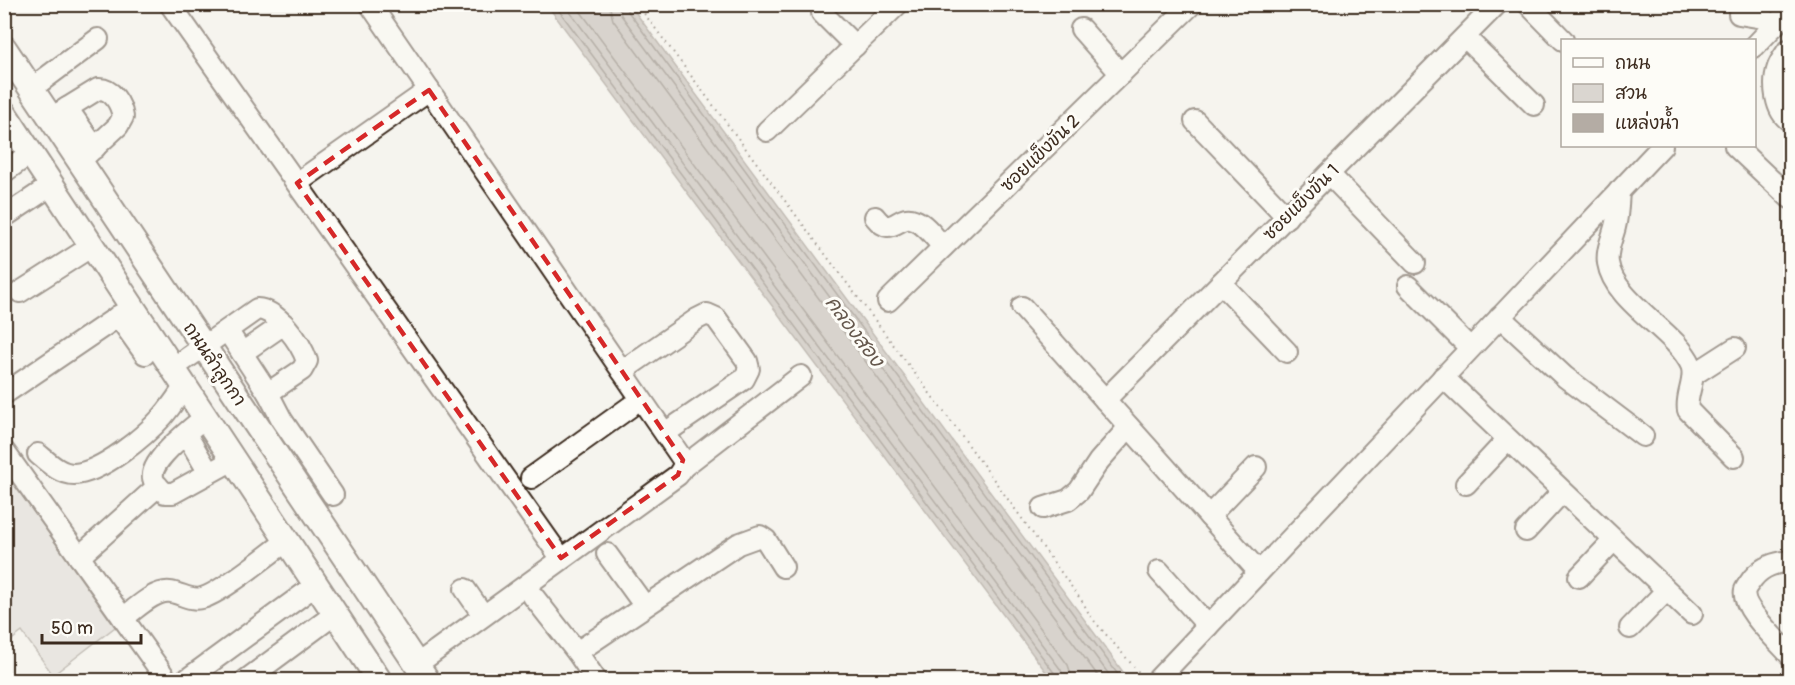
<svg xmlns="http://www.w3.org/2000/svg" width="1795" height="685" viewBox="0 0 1795 685" font-family="Pangolin,'Playpen Sans Thai',sans-serif">
  <rect width="100%" height="100%" fill="#f5f4ee"/>
  <filter id="ink" filterUnits="userSpaceOnUse"><feTurbulence type="fractalNoise" baseFrequency=".0167" numOctaves="2"/><feDisplacementMap in="SourceGraphic" scale="12" xChannelSelector="R" yChannelSelector="G"/><feConvolveMatrix kernelMatrix="1 2 1 2 8 2 1 2 1" color-interpolation-filters="sRGB"/></filter>
  <g filter="url(#ink)">
    <!-- green -->
    <polygon fill="#dad6d0" stroke="#8a8077" stroke-width="1.5" points="4,470 115,627 53,675 22,632 5,645"/>
    <!-- water -->
    <polygon fill="#b4aca4" stroke="#84786e" stroke-width="1.5" points="547,5 630,5 1129,680 1052,680"/>
    <g fill="none" stroke-linecap="round" stroke-linejoin="round">
      <!-- shore -->
      <g stroke="#6b5e54" stroke-width="1.5">
        <polyline points="554,4 1055,674 1057,680"/>
        <polyline points="564,4 1061,670 1064,680"/>
        <polyline points="575,4 1068,665 1073,680"/>
        <polyline points="609,4 613,20 1101,680"/>
        <polyline points="618,4 621,15 1113,680"/>
        <polyline points="625,4 627,10 1122,680"/>
      </g>
      <defs>
        <g id="minor">
          <polyline points="170,4 561,558"/>
          <polyline points="370,4 683,460 683,467 678,475 416,665"/>
          <polyline points="1528,4 1563,40"/>
          <polyline points="822,13 855,46"/>
          <polyline points="1739,14 1763,18 1773,27"/>
          <polyline points="1081,29 1121,74"/>
          <polyline points="1465,37 1534,105"/>
          <polyline points="1754,47 1790,9"/>
          <path d="M1788,50C1785,55 1780,61 1778,67C1772,84 1775,111 1790,121"/>
          <polyline points="32,88 98,39"/>
          <polyline points="67,108 95,148"/>
          <path d="M51,118L98,89C112,88 121,104 123,117L118,126L80,161"/>
          <polyline points="1195,121 1287,217"/>
          <polyline points="767,131 898,4"/>
          <polyline points="1735,146 1790,198"/>
          <polyline points="4,172 31,153"/>
          <polyline points="1329,174 1415,263"/>
          <polyline points="297,183 429,90"/>
          <path d="M1619,191C1618,203 1618,216 1615,227C1612,239 1606,251 1608,263C1614,302 1676,331 1691,365C1697,379 1685,395 1688,410L1734,457"/>
          <polyline points="4,217 52,185"/>
          <path d="M875,217C892,239 898,213 914,220C926,224 935,238 943,247"/>
          <polyline points="1221,283 1287,352"/>
          <polyline points="1408,286 1470,348"/>
          <polyline points="20,292 92,246"/>
          <polyline points="888,301 1192,4"/>
          <polyline points="1022,307 1259,572"/>
          <polyline points="118,316 145,354"/>
          <polyline points="1500,317 1565,377 1643,436"/>
          <polyline points="242,353 284,324"/>
          <path d="M173,368L257,309C278,310 301,343 307,361L302,370L268,393L227,330"/>
          <polyline points="622,371 697,319 707,314 716,318 747,361 749,369 744,379 665,433"/>
          <polyline points="1693,375 1735,348"/>
          <polyline points="1443,377 1692,614"/>
          <polyline points="268,393 282,420 333,495"/>
          <polyline points="4,394 132,307"/>
          <polyline points="1105,400 1497,4"/>
          <path d="M205,417C192,428 149,461 153,478C154,484 161,489 165,493H173L233,460"/>
          <polyline points="186,434 209,473"/>
          <polyline points="4,451 167,680"/>
          <path d="M38,454C49,463 60,474 74,474C101,473 145,436 163,416C171,407 178,396 185,386"/>
          <polyline points="683,467 801,376"/>
          <polyline points="531,478 630,407"/>
          <polyline points="1466,484 1507,440"/>
          <polyline points="1043,508 1068,500 1079,491 1099,461 1129,427"/>
          <polyline points="1209,516 1256,467"/>
          <polyline points="1526,531 1562,492"/>
          <polyline points="607,554 644,605"/>
          <polyline points="79,557 158,486"/>
          <path d="M1790,561C1775,563 1763,566 1753,578C1751,581 1746,587 1745,590C1740,607 1779,642 1790,655"/>
          <polyline points="1159,571 1208,626"/>
          <polyline points="1579,577 1613,541"/>
          <polyline points="465,589 483,615"/>
          <polyline points="533,596 577,652"/>
          <path d="M123,618C136,609 155,589 171,592C182,594 191,601 202,598C222,593 268,554 287,541"/>
          <polyline points="1630,628 1666,591"/>
          <polyline points="186,680 316,585"/>
          <polyline points="246,680 335,614"/>
          <polyline points="596,680 577,652 738,544 760,536 766,540 783,567"/>
          <polyline points="1157,680 1662,146"/>
        </g>
        <g id="major">
          <polyline points="4,48 427,680"/>
          <polyline points="4,113 379,680"/>
        </g>
      </defs>
      <!-- minor casing -->
      <use href="#minor" stroke="#3b2a1e" stroke-width="24"/>
      <!-- major casing -->
      <use href="#major" stroke="#3b2a1e" stroke-width="28"/>
      <!-- path -->
      <polyline stroke="#3b2a1e" stroke-width="2" stroke-dasharray="1.5 4.5" stroke-linecap="butt" points="637,4 962,436 1084,604 1090,616 1142,676"/>
      <!-- minor -->
      <use href="#minor" stroke="#fdfcf7" stroke-width="20"/>
      <!-- major -->
      <use href="#major" stroke="#fdfcf7" stroke-width="24"/>
    </g>
  </g>
  <!-- marked area -->
  <path d="M0 0H1795V685H0ZM429,90L683,460L678,475L561,558L297,183Z" fill="#f5f4ee" fill-opacity=".55" fill-rule="evenodd"/>
  <path fill="none" stroke="#d62828" stroke-width="4.5" stroke-dasharray="12 8" stroke-linejoin="round" d="M429,90L683,460L678,475L561,558L297,183Z"/>
  <g text-anchor="middle" stroke-width="6" stroke-linejoin="round" paint-order="stroke">
    <!-- street labels -->
    <g font-size="18" fill="#3b2a1e" stroke="#fdfcf7">
      <text transform="translate(1040 153) rotate(-44)" y="6">ซอยแข็งขัน 2</text>
      <text transform="translate(1301 202) rotate(-45)" y="6">ซอยแข็งขัน 1</text>
      <text transform="translate(215 364) rotate(56)" y="6">ถนนลำลูกกา</text>
    </g>
    <!-- water labels -->
    <g font-size="20" font-style="italic" fill="#65584d" stroke="#fdfcf7">
      <text transform="translate(855 331) rotate(53)" y="7">คลองสอง</text>
    </g>
  </g>
  <!-- margin -->
  <rect width="1795" height="685" fill="none" stroke="#fdfcf7" stroke-width="24"/>
  <rect x="12" y="12" width="1771" height="661" fill="none" stroke="#3b2a1e" stroke-width="2" filter="url(#ink)"/>
  <!-- legend -->
  <rect x="1561" y="39" width="195" height="108" fill="#fdfcf7" stroke="#afa8a0" stroke-width="1.5"/>
  <rect x="1573" y="58" width="30" height="9" fill="#fdfcf7" stroke="#afa8a0" stroke-width="1.5"/>
  <text x="1615" y="69" font-size="18" fill="#3b2a1e">ถนน</text>
  <rect x="1573" y="84" width="30" height="18" fill="#dad6d0" stroke="#afa8a0" stroke-width="1.5"/>
  <text x="1615" y="99" font-size="18" fill="#3b2a1e">สวน</text>
  <rect x="1573" y="114" width="30" height="18" fill="#b4aca4" stroke="#afa8a0" stroke-width="1.5"/>
  <text x="1615" y="129" font-size="18" fill="#3b2a1e">แหล่งน้ำ</text>
  <!-- scale -->
  <path d="M42 634v9h99v-9" fill="none" stroke="#3b2a1e" stroke-width="3"/>
  <text x="51" y="634" font-size="18" fill="#3b2a1e" stroke="#fdfcf7" stroke-width="4.5" paint-order="stroke">50 m</text>
</svg>
